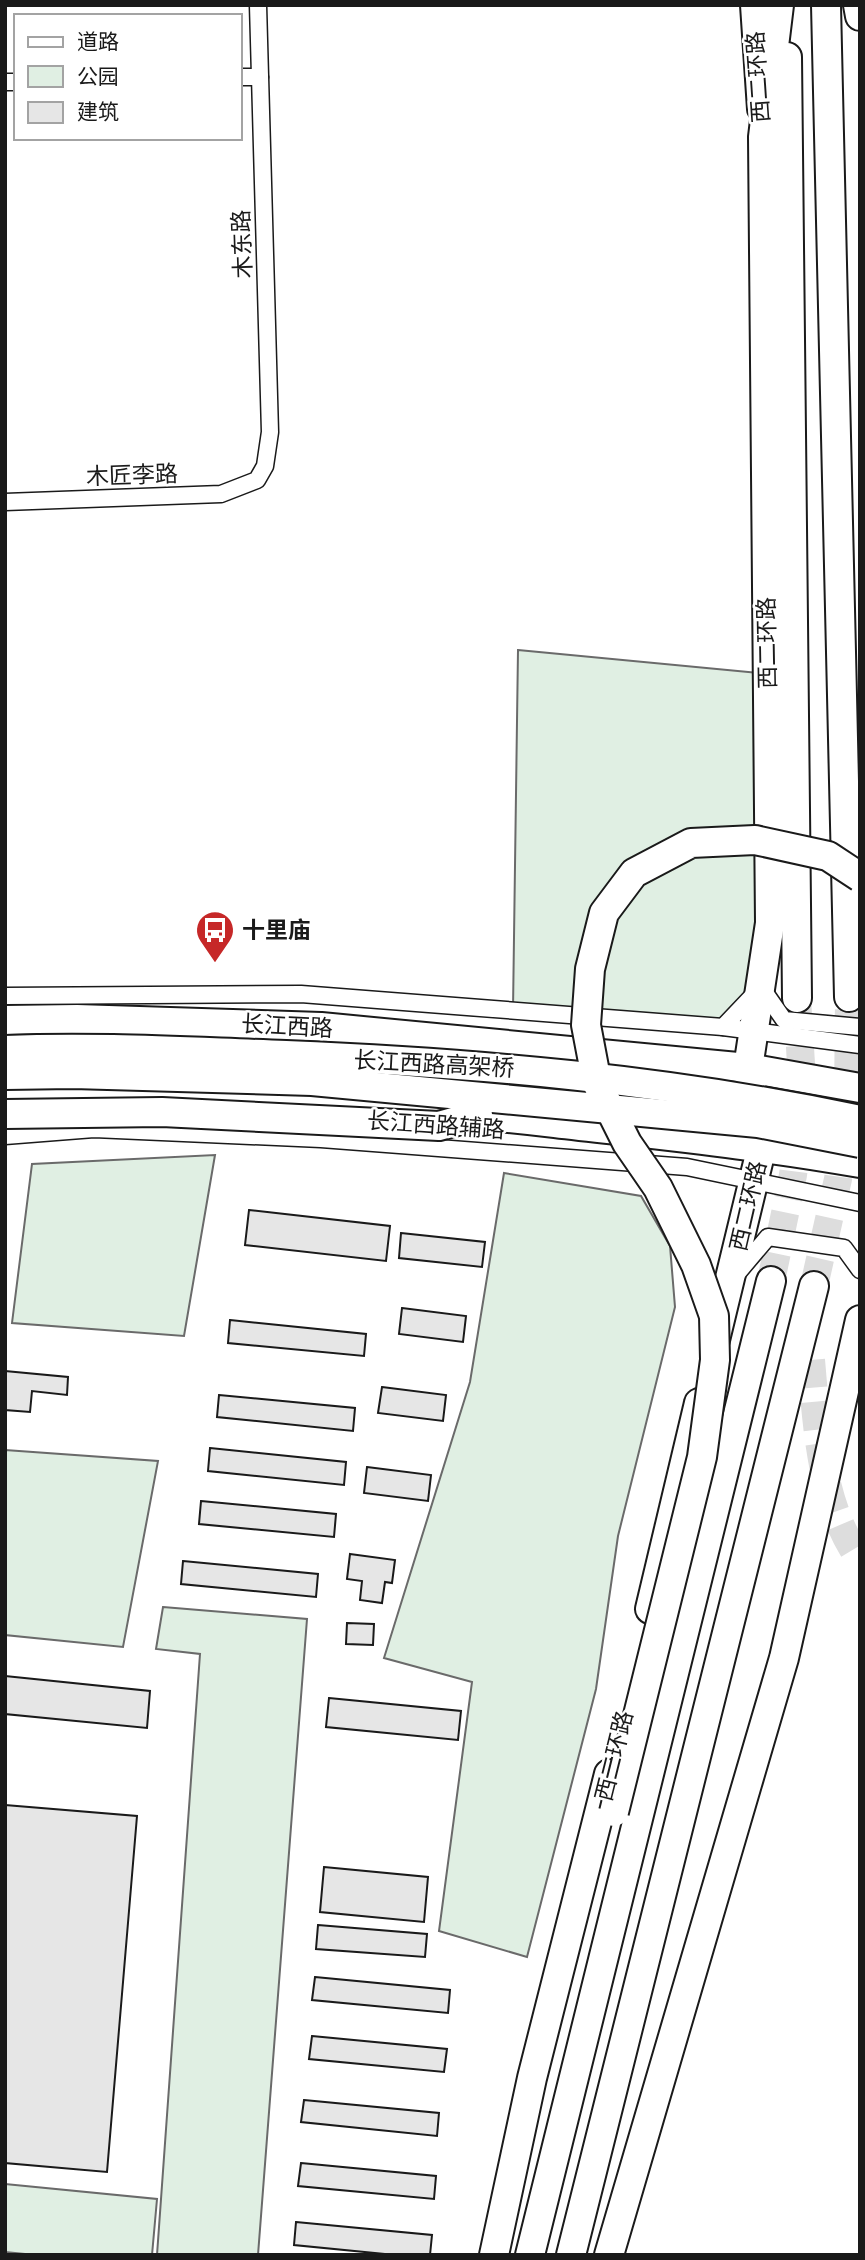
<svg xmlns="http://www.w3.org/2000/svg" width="865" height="2260" viewBox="0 0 865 2260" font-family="'Asap Condensed','Noto Sans SC',sans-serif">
  <rect width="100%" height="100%" fill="#fff"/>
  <!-- green -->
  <g fill="#e0efe3" stroke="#6a6a6a" stroke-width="2">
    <polygon points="518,650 768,674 761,987 723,1027 513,1010"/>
    <polygon points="215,1155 184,1336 12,1323 32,1164"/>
    <polygon points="504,1173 641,1196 670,1246 675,1307 618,1536 596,1689 527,1957 439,1931 472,1682 384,1658 470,1382"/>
    <polygon points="5,1450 158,1461 123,1647 5,1635"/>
    <polygon points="163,1607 307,1619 258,2255 157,2255 200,1654 156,1649"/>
    <polygon points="5,2184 157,2199 152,2255 35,2255 5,2252"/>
  </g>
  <!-- building -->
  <g fill="#e6e6e6" stroke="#1a1a1a" stroke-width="2">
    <polygon points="249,1210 390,1226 386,1261 245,1245"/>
    <polygon points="401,1233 485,1242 482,1267 399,1258"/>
    <polygon points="402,1308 466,1316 463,1342 399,1334"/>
    <polygon points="230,1320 366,1334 364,1356 228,1343"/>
    <polygon points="5,1371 68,1377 67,1395 32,1391 30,1412 5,1410"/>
    <polygon points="382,1387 446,1395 443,1421 378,1413"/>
    <polygon points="219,1395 355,1408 353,1431 217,1417"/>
    <polygon points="210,1448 346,1462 344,1485 208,1471"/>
    <polygon points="367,1467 431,1475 428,1501 364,1493"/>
    <polygon points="201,1501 336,1514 334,1537 199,1524"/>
    <polygon points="350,1554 395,1560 392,1583 385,1582 382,1603 360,1600 362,1581 347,1579"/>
    <polygon points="183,1561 318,1574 316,1597 181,1584"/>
    <polygon points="347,1623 374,1624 373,1645 346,1644"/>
    <polygon points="5,1676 150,1691 147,1728 5,1714"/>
    <polygon points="329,1698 461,1711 458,1740 326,1727"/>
    <polygon points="5,1805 137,1816 107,2172 5,2163"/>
    <polygon points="324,1867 428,1877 424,1922 320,1912"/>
    <polygon points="318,1925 427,1934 425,1957 316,1949"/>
    <polygon points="315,1977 450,1990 448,2013 312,2000"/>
    <polygon points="312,2036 447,2049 444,2072 309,2059"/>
    <polygon points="304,2100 439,2113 437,2136 301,2122"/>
    <polygon points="301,2163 436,2176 434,2199 298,2186"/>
    <polygon points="296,2222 432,2235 430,2255 395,2255 294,2245"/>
  </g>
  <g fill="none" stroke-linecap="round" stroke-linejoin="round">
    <!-- highway-tunnel -->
    <g stroke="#ddd" stroke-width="28" stroke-dasharray="28 14" stroke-linecap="butt">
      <polyline points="771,1281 793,1175 803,1097 797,998"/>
      <polyline points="814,1286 838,1179 848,1104 849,997"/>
      <path d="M811,1360C817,1427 820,1503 860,1560"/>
    </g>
    <defs>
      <g id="street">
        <polyline points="240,77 260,77"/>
        <polyline points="5,82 16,82"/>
        <polyline points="5,502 221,494 257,480 265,466 270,432 258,5"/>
        <polyline points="5,996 301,994 723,1027 860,1045"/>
        <polyline points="723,1027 761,987 784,1020 860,1027"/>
        <polyline points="5,1136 94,1129 321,1139 687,1167 860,1203"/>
        <polyline points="735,1276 768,1237 844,1248 860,1270"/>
      </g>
      <polyline id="primary" points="753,5 760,109"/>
      <g id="highway">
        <polyline points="826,5 849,997"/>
        <polyline points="858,5 860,16"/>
        <polyline points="787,57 797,998"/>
        <polyline points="5,1020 77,1019 321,1027 748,1068 860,1088"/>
        <path d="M5,1096C189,1090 373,1103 555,1123C657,1135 759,1145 860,1163"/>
        <polyline points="715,1340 762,1146 748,1068 770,923 763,137 779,5"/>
        <polyline points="650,1609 699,1403"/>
        <polyline points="494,2255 532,2078 609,1774"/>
        <polyline points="530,2255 771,1281"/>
        <polyline points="571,2255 814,1286"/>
        <polyline points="609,2255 784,1658 860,1320"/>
      </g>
    </defs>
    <!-- street casing -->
    <use href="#street" stroke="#1a1a1a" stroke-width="19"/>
    <!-- primary casing -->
    <use href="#primary" stroke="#1a1a1a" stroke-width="28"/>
    <!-- highway casing -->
    <use href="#highway" stroke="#1a1a1a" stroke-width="32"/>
    <!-- street -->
    <use href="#street" stroke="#fff" stroke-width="16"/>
    <!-- primary -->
    <use href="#primary" stroke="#fff" stroke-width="24"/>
    <!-- highway -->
    <use href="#highway" stroke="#fff" stroke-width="28"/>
    <defs>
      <g id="highway-bridge">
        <path d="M5,1050C99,1046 192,1052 286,1055C479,1063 671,1080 860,1120"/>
        <polyline points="5,1075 73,1074 312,1081 758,1123 860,1143"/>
        <polyline points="5,1114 162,1112 439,1126 478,1115"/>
        <polyline points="614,1812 702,1457 715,1360 714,1316 696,1265 658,1188 627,1143 597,1083 586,1025 590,969 604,913 634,873 691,843 755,840 828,856 860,877"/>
      </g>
    </defs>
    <!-- highway-bridge casing -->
    <use href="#highway-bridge" stroke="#1a1a1a" stroke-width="32" stroke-linecap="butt"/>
    <!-- highway-bridge -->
    <use href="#highway-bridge" stroke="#fff" stroke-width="28"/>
  </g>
  <!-- icons -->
  <defs>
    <symbol id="bus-pin" viewBox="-11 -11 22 30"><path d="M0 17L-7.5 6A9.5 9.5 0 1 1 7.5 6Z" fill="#c62828" stroke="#fff"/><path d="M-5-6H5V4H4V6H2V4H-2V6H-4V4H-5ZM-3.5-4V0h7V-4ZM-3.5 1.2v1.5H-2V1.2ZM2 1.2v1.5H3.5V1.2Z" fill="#fff"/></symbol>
  </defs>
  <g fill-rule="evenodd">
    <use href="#bus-pin" x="193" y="908" width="44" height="60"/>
  </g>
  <g text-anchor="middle" stroke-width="5" stroke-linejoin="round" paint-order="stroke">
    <!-- street labels -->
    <g font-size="23" fill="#1a1a1a" stroke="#fff">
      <text transform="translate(758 77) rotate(-94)" y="8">西二环路</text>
      <text transform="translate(242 244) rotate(-92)" y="8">木东路</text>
      <text transform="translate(132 475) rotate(-2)" y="8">木匠李路</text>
      <text transform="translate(767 643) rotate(-91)" y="8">西二环路</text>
      <text transform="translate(287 1026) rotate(3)" y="8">长江西路</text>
      <text transform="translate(434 1064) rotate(3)" y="8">长江西路高架桥</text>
      <text transform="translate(436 1125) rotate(4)" y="8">长江西路辅路</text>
      <text transform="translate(748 1206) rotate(-77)" y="8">西二环路</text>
      <text transform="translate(614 1756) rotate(-76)" y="8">西二环路</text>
    </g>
    <!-- poi labels -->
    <g font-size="23" font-weight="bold" fill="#1a1a1a" stroke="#fff" text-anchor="start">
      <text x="242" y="938">十里庙</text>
    </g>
  </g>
  <!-- border -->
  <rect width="865" height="2260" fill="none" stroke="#1a1a1a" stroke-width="14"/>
  <!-- legend -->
  <rect x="14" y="14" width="228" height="126" fill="#ffffff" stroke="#a3a3a3" stroke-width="2"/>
  <rect x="28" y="37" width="35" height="10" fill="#ffffff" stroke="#a3a3a3" stroke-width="2"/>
  <text x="77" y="49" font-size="21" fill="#1a1a1a">道路</text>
  <rect x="28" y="66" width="35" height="21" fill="#e0efe3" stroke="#a3a3a3" stroke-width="2"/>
  <text x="77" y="84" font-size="21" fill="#1a1a1a">公园</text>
  <rect x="28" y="102" width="35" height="21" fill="#e6e6e6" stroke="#a3a3a3" stroke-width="2"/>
  <text x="77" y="119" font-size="21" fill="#1a1a1a">建筑</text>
</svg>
